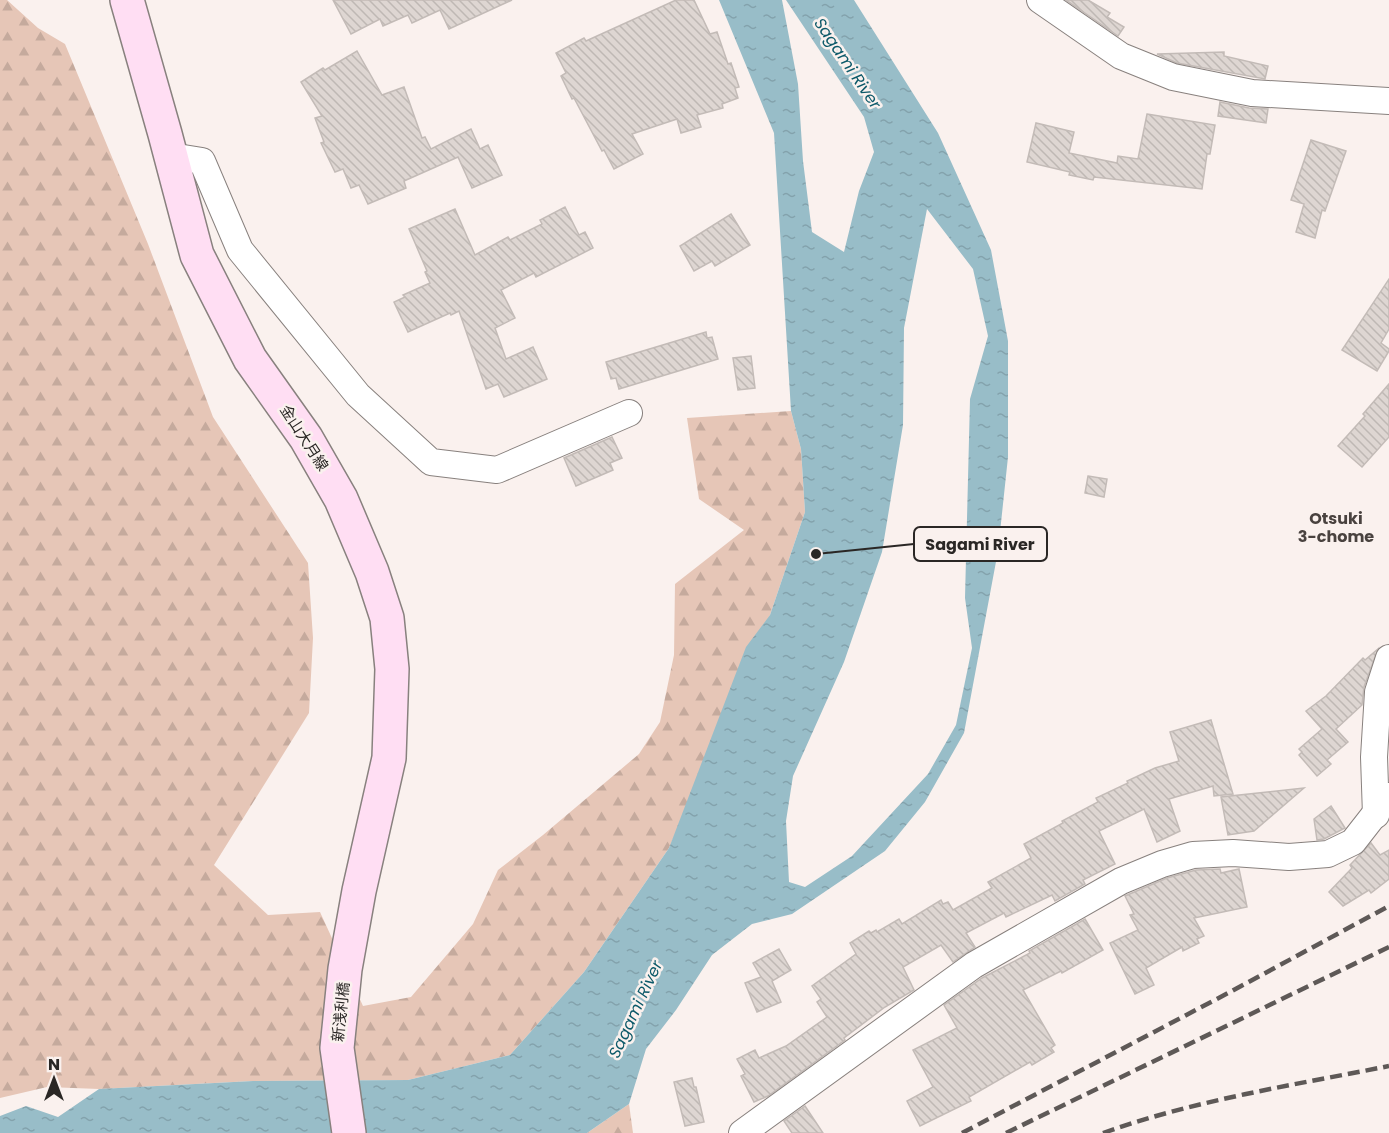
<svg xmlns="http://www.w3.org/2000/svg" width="1389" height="1133" viewBox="0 0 1389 1133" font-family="Poppins,'Noto Sans JP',sans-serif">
  <defs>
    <pattern id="forest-firs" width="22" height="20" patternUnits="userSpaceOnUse" patternTransform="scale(1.5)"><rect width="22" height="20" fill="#e6c6b7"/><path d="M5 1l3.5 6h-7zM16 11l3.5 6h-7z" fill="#c5aa9d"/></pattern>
    <pattern id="water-ripples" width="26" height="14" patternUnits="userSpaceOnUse" patternTransform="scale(1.5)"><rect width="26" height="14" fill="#98bdc8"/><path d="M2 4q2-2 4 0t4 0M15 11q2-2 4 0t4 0" fill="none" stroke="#83a2ac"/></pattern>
    <pattern id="building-back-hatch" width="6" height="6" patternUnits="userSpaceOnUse" patternTransform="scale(1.5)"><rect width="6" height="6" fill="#ded6d2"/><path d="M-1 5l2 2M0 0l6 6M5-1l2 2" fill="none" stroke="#bfb8b4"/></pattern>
  </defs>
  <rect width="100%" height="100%" fill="#faf1ee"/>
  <!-- forest -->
  <g fill="url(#forest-firs)">
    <polygon points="0,0 7,0 38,28 65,44 148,244 213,417 308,563 313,638 309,713 214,865 268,915 320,912 363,1006 411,997 473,924 498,870 543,835 639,754 660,722 674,655 675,584 744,530 699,499 687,418 791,411 801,449 805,512 770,615 669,848 584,972 510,1055 408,1080 253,1081 99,1089 47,1087 0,1098"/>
    <polygon points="629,1104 633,1133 587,1133"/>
  </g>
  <!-- water -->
  <path fill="url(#water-ripples)" fill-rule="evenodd" d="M719,0H782L798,84L803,161L812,232L844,252L859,191L874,152L864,117L786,0H854L938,133L991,250L1008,341V457L998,551L964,733L925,802L885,851L792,914L752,924L712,955L676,1010L646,1049L629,1104L587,1133H0V1116L26,1106L58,1117L99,1089L253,1081L408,1080L510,1055L584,972L669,848L746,647L770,615L805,512L801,449L791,411L774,133ZM927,209L973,269L988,336L970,399L965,598L972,648L956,725L928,774L852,856L805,887L789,882L786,821L793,776L844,662L882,552L903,425L904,328Z"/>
  <!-- building -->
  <g fill="url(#building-back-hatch)" stroke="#c3bbb7" stroke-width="1.5">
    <polygon points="333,0 512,0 449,29 440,10 412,23 408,15 383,26 380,19 351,34"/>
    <polygon points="676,0 694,0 710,34 717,32 728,64 731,63 739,87 735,88 738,98 722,104 723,108 697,115 701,127 681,133 677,119 632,134 643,154 614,169 604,150 602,151 574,98 572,99 561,76 566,73 556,53 584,38 586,41"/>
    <polygon points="1066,0 1088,0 1110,13 1107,17 1124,27 1118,36"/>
    <polygon points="357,51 382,95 404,87 422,138 425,137 431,149 471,129 480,149 488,145 502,175 472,188 458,157 404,181 406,188 368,204 359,185 351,188 343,169 335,172 321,143 324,142 315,118 322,116 301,82 323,68 325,70"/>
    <polygon points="1224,52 1224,56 1268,66 1265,79 1177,63 1157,54"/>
    <polygon points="1220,102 1249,108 1268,109 1266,123 1218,116"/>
    <polygon points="1147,114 1215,125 1210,154 1207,154 1202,189 1094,177 1093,180 1069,175 1070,172 1027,162 1036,123 1074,132 1069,153 1117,163 1118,156 1138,159"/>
    <polygon points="1311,140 1346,151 1325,211 1322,210 1315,238 1296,232 1304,204 1291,200"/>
    <polygon points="565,207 579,235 585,232 593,248 536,277 534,273 501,290 515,318 495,328 506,359 533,347 547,379 504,397 498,384 486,389 459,311 451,315 450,313 408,332 394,302 405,297 403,295 430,283 425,272 427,271 409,229 455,209 475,255 508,237 510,240 542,224 540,220"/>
    <polygon points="731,214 750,245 715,266 712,261 694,271 680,246"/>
    <polygon points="1389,279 1389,329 1381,343 1389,349 1389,351 1377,371 1342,350"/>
    <polygon points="706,332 707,338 712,337 718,359 619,389 616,378 611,379 606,362"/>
    <polygon points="751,356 755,388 738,390 733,358"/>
    <polygon points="1389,384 1389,437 1362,467 1338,446 1365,416 1363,414"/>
    <polygon points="612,437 622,458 610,463 613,470 576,486 564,458"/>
    <polygon points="1088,476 1107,479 1104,497 1085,493"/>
    <polygon points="1378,649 1364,687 1362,705 1336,729 1348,742 1327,760 1331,764 1317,776 1299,755 1302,752 1299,749 1322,729 1306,711 1326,696 1363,658 1365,660"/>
    <polygon points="1211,720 1233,794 1214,796 1213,786 1169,799 1180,831 1157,842 1144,809 1099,831 1115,864 1083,880 1085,884 1055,901 1052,895 1006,917 1004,913 966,933 975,947 953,962 941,945 903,967 914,990 885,1007 844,1038 845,1040 768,1096 754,1102 741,1076 745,1074 737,1059 755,1050 759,1058 786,1046 827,1017 817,1002 821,999 812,986 856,954 850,943 869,931 871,933 876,930 877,932 899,919 902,924 941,900 943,904 948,902 953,910 992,888 988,882 1031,858 1024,844 1063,823 1062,821 1098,802 1096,798 1128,783 1127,781 1155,768 1179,761 1170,732"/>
    <polygon points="1304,788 1254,831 1228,835 1221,797"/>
    <polygon points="1331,806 1345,828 1324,839 1317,840 1314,819"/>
    <polygon points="1371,843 1380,855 1389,850 1389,879 1371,893 1369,890 1343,906 1329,892 1352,868 1350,865"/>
    <polygon points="1220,869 1221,873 1239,869 1247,907 1194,918 1204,936 1197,939 1199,943 1183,951 1182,947 1146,968 1154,985 1135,994 1110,943 1138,930 1130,915 1134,914 1125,896 1167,878 1196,870"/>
    <polygon points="1085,919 1103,950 1062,973 1061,971 1023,990 1055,1045 1051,1048 1054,1052 1032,1065 1030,1062 969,1097 971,1101 920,1126 907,1101 933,1087 913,1050 957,1028 944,1005 982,978 1030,953 1029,951"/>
    <polygon points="779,949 791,970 772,981 781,1002 757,1012 745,983 761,977 753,963"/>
    <polygon points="692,1078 694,1087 696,1087 704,1122 685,1126 674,1082"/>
    <polygon points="805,1106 823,1133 792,1133 784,1121"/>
  </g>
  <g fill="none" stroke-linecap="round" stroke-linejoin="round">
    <defs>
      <g id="minor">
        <polyline points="1040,0 1121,56 1173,77 1252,93 1389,101"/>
        <polyline points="171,156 202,161 240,250 358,395 431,462 497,470 629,413"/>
        <polyline points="1376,815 1374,757 1378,692 1389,658"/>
        <polyline points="742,1133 974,965 1121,881 1162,864 1193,855 1233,853 1289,857 1328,854 1353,842 1389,796"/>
      </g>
      <polyline id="secondary" points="127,0 165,134 197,255 250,359 306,438 341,499 372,572 387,618 392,669 389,758 359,891 345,969 337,1048 349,1133"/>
    </defs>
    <!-- minor casing -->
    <use href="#minor" stroke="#88817e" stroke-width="28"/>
    <!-- secondary casing -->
    <use href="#secondary" stroke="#88817e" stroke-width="36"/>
    <!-- minor -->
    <use href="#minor" stroke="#fff" stroke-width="26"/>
    <!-- secondary -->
    <use href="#secondary" stroke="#ffdef3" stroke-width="33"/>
    <!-- rail -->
    <g stroke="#5e5957" stroke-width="4.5" stroke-dasharray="12 6" stroke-linecap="butt">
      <polyline points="962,1133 1232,991 1389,906"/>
      <polyline points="1006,1133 1389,947"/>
      <path d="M1103,1133C1195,1100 1294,1085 1389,1066"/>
    </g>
  </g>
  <g text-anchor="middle" stroke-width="5" stroke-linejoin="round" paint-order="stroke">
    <!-- street labels -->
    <g font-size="15" fill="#2a2725" stroke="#faf1ee">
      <text transform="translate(304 438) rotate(57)" y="5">金山大月線</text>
      <text transform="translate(341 1012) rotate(-84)" y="5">新浅利橋</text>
    </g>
    <!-- water labels -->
    <g font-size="16" font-style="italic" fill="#0c5969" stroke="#faf1ee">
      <text transform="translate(848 63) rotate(56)" y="6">Sagami River</text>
      <text transform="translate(635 1009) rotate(-65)" y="6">Sagami River</text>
    </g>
    <!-- neighbourhood labels -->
    <g font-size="16" font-weight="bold" fill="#49423f" stroke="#faf1ee">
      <text x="1336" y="524">Otsuki<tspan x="1336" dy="18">3-chome</tspan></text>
    </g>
  </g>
  <!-- callouts -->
  <path fill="none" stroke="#2a2725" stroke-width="2" d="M816 554L914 544"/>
  <circle fill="#2a2725" stroke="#faf1ee" stroke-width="2" cx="816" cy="554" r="6"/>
  <rect fill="#faf1ee" stroke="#2a2725" stroke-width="2" x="914" y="527" width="133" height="34" rx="6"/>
  <g font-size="16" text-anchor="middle" font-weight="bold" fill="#2a2725">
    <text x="980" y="550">Sagami River</text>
  </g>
  <!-- north arrow -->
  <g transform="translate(54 1079)" stroke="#faf1ee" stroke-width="4.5" paint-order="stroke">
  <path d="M0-4.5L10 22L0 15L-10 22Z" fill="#2a2725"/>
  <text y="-9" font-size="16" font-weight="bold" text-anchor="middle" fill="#2a2725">N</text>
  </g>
</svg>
